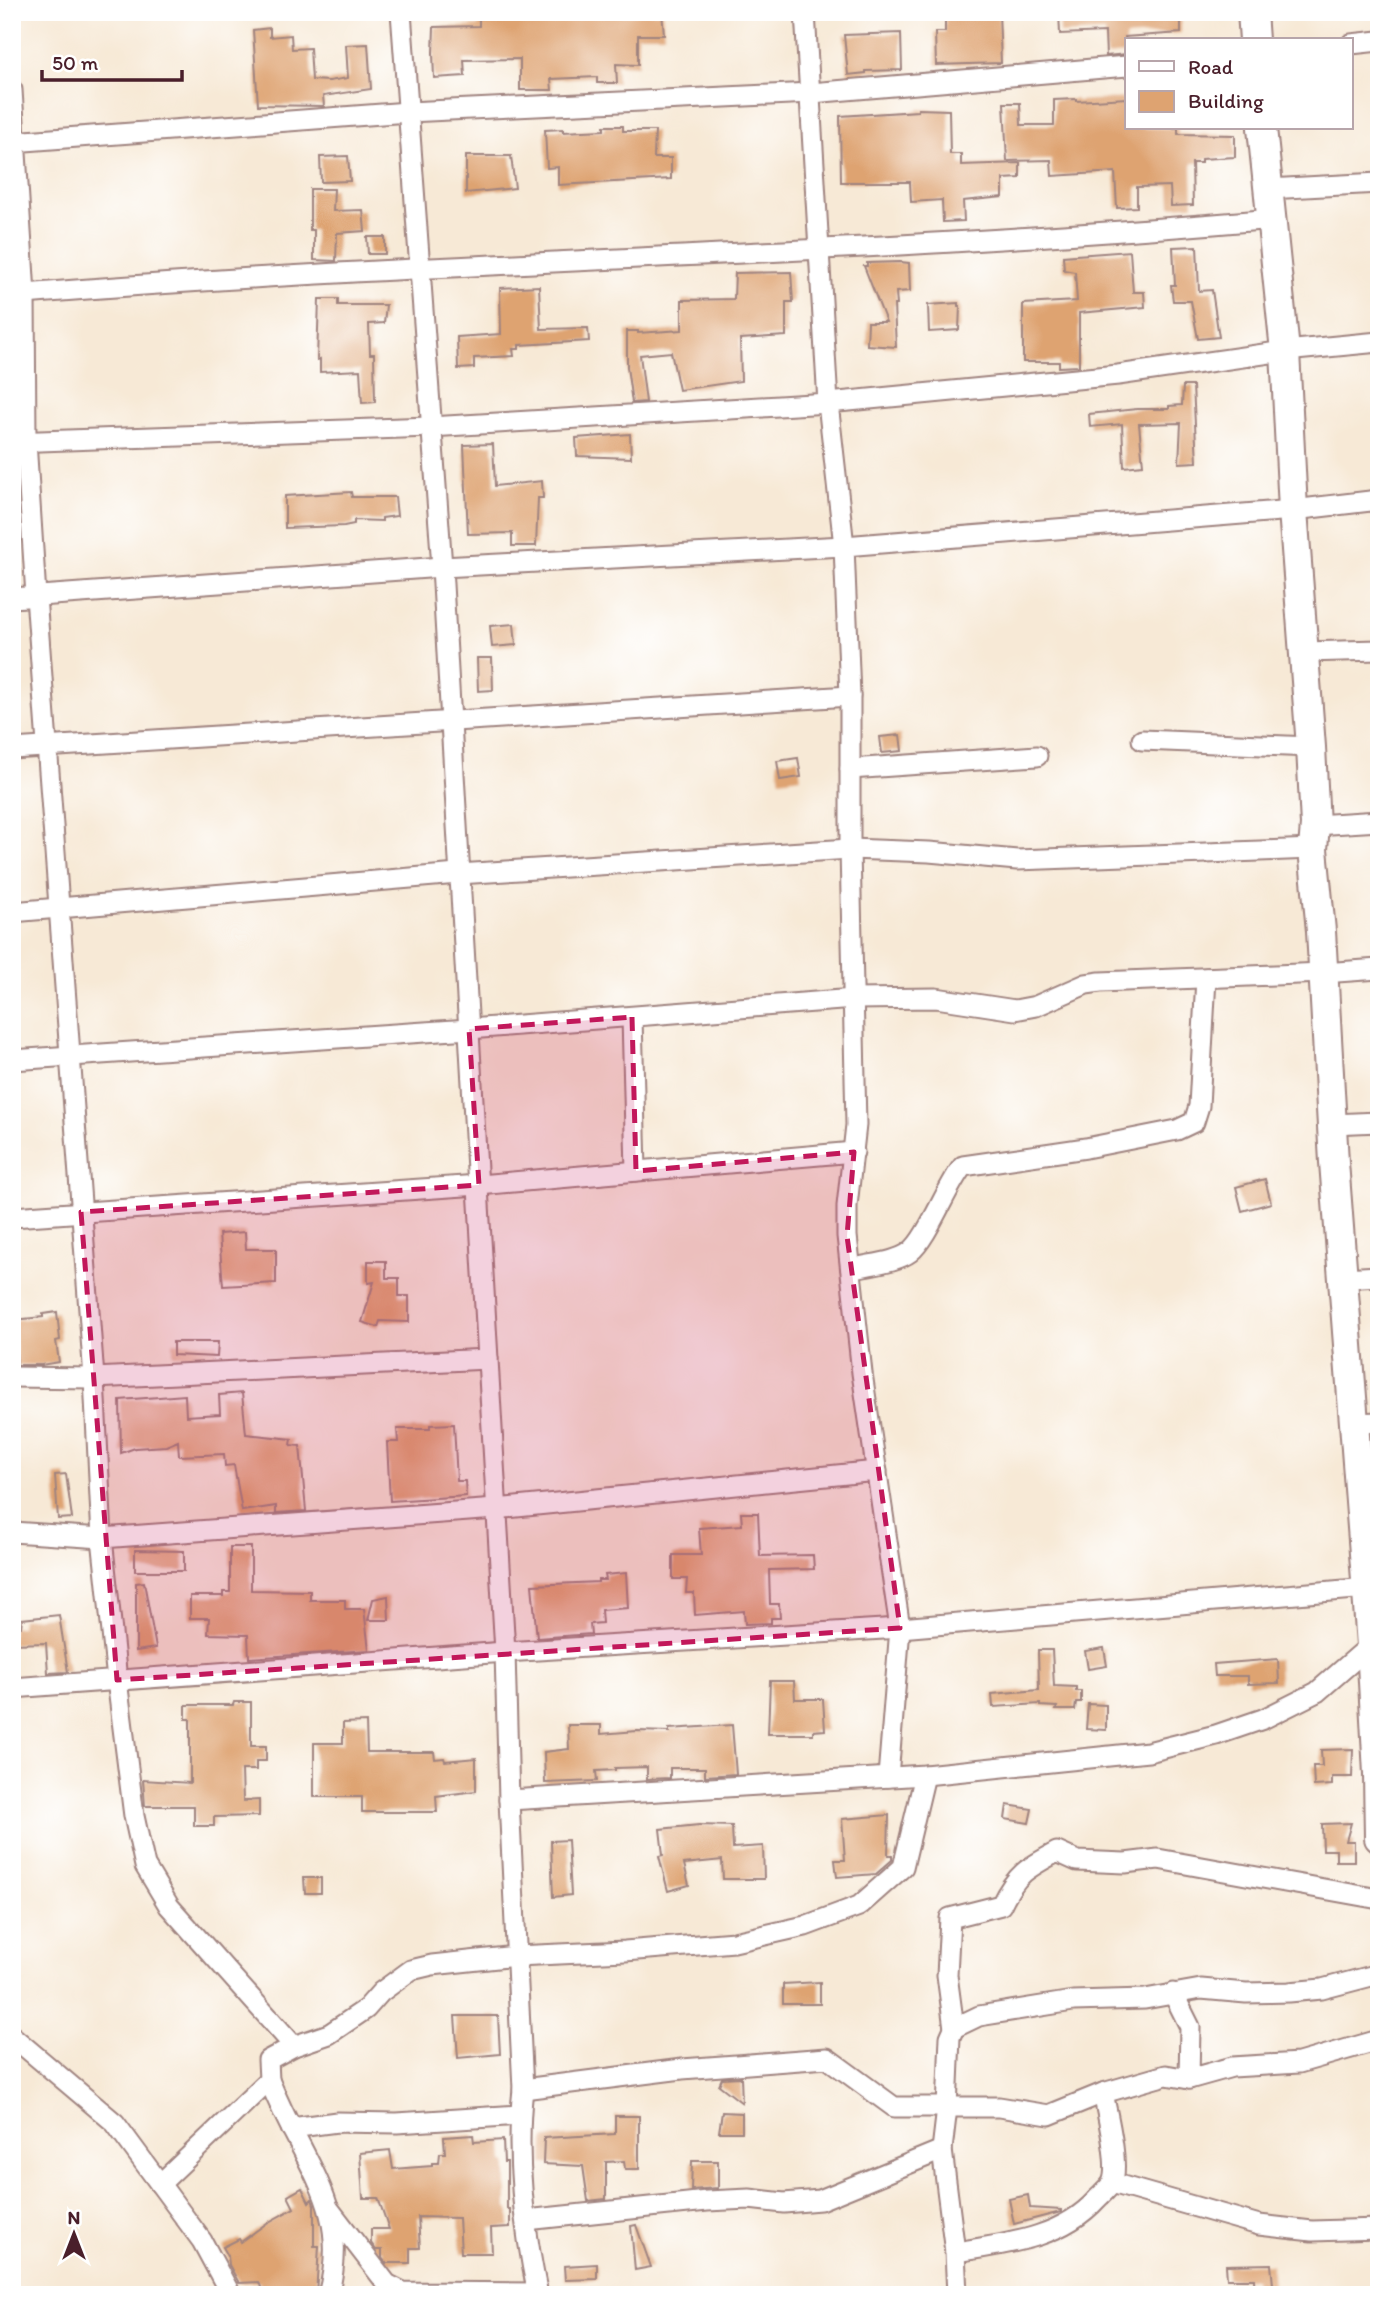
<svg xmlns="http://www.w3.org/2000/svg" width="1391" height="2307" viewBox="0 0 1391 2307" font-family="Itim,sans-serif">
  <rect width="100%" height="100%" fill="#fff"/>
  <filter id="ink" filterUnits="userSpaceOnUse"><feTurbulence type="fractalNoise" baseFrequency=".0143" numOctaves="2"/><feDisplacementMap in="SourceGraphic" scale="14" xChannelSelector="R" yChannelSelector="G"/><feConvolveMatrix kernelMatrix="1 2 1 2 8 2 1 2 1" color-interpolation-filters="sRGB"/></filter>
  <filter id="wash" filterUnits="userSpaceOnUse"><feTurbulence type="fractalNoise" baseFrequency=".00686" numOctaves="4" result="noise"/><feDisplacementMap in="SourceGraphic" scale="28" xChannelSelector="R" yChannelSelector="G"/><feGaussianBlur stdDeviation="1.57" result="paint"/><feColorMatrix in="noise" values="0 0 0 0 0 0 0 0 0 0 0 0 0 0 0 0 0 1.4 0 .05"/><feComposite in="paint" operator="in"/></filter>
  <g filter="url(#wash)">
    <rect width="100%" height="100%" fill="#f7e9d6"/>
    <g id="blocks">
      <!-- building -->
      <g fill="#dea371">
        <polygon points="479,12 602,12 619,15 662,12 664,35 638,35 638,65 616,64 617,83 597,83 597,77 551,79 552,90 520,90 520,59 464,60 465,76 434,78 433,53 434,27 479,26"/>
        <polygon points="945,12 999,12 1001,63 936,65 935,32 945,32"/>
        <polygon points="1059,12 1181,12 1181,33 1125,37 1127,54 1106,56 1105,32 1060,34"/>
        <polygon points="270,28 270,37 291,35 292,49 310,48 312,80 329,81 348,78 346,45 368,44 371,89 323,96 324,106 258,105 253,30"/>
        <polygon points="901,33 902,70 866,71 866,73 848,75 844,35"/>
        <polygon points="1127,98 1127,128 1178,128 1178,134 1235,135 1235,157 1201,159 1201,163 1192,163 1193,205 1171,206 1170,186 1137,187 1137,207 1117,208 1115,172 1052,176 1051,160 1007,161 1004,103 1020,103 1021,125 1054,125 1054,100 1076,99 1076,101"/>
        <polygon points="918,109 949,110 950,154 961,154 961,165 1020,163 1020,178 1003,179 1003,197 963,201 964,221 943,222 942,200 911,202 910,182 841,182 840,116 918,111"/>
        <polygon points="604,126 623,126 623,131 655,131 654,158 671,158 671,179 558,185 558,167 547,168 545,130 563,129 563,132 604,130"/>
        <polygon points="348,156 350,181 321,182 320,157"/>
        <polygon points="466,156 511,156 515,188 466,193"/>
        <polygon points="310,189 334,189 333,211 363,210 365,231 337,233 336,261 314,260 314,230 310,230"/>
        <polygon points="367,237 385,237 385,254 368,254"/>
        <polygon points="1197,246 1199,291 1212,290 1219,337 1198,339 1191,301 1173,301 1171,285 1175,285 1173,247"/>
        <polygon points="1130,251 1133,292 1144,292 1145,307 1079,313 1079,366 1059,367 1059,362 1023,362 1023,304 1077,301 1075,272 1064,270 1063,256"/>
        <polygon points="900,262 909,263 910,291 896,292 897,305 894,305 896,347 867,345 868,322 886,322 864,266 867,266 867,263"/>
        <polygon points="791,272 793,302 786,302 786,336 740,339 741,381 679,390 671,352 640,355 646,402 632,403 627,367 627,331 638,331 638,333 682,330 682,300 734,299 735,273"/>
        <polygon points="539,286 541,329 588,328 589,341 519,345 519,349 513,349 514,356 474,358 474,368 458,369 457,337 501,334 500,288"/>
        <polygon points="319,299 338,299 338,305 386,305 384,323 369,324 370,354 374,354 375,402 362,403 360,370 320,372 320,359 317,360"/>
        <polygon points="958,303 958,306 960,306 959,330 929,332 928,305"/>
        <polygon points="1183,386 1193,386 1197,462 1179,463 1181,423 1139,424 1143,465 1124,467 1122,424 1090,427 1089,414 1137,409 1169,409 1169,406 1182,405"/>
        <polygon points="630,434 631,458 577,456 576,438"/>
        <polygon points="493,444 495,486 542,481 543,498 538,498 536,546 512,546 512,533 468,534 464,445"/>
        <polygon points="351,492 352,497 395,497 397,516 382,518 382,521 354,520 354,524 344,526 285,528 285,496"/>
        <polygon points="514,624 516,645 492,647 490,626"/>
        <polygon points="477,658 492,658 493,690 478,691"/>
        <polygon points="900,735 902,751 882,753 880,737"/>
        <polygon points="798,758 801,777 780,780 777,761"/>
        <polygon points="1265,1179 1271,1203 1242,1211 1236,1187"/>
        <polygon points="245,1232 246,1249 276,1249 276,1283 223,1286 219,1234"/>
        <polygon points="368,1261 386,1261 386,1278 399,1278 399,1296 409,1296 409,1322 380,1321 378,1327 362,1322 374,1282 368,1283"/>
        <polygon points="57,1312 60,1340 56,1341 59,1362 41,1365 17,1365 14,1320 43,1317 43,1314"/>
        <polygon points="173,1342 218,1342 217,1357 173,1355"/>
        <polygon points="242,1393 246,1434 292,1439 291,1445 300,1446 306,1511 276,1513 276,1506 242,1511 234,1465 225,1466 224,1454 179,1456 178,1441 166,1446 135,1448 121,1453 120,1400 185,1395 186,1416 220,1414 219,1395"/>
        <polygon points="454,1424 457,1481 465,1481 466,1496 390,1501 387,1442 398,1442 397,1429 430,1429 430,1425"/>
        <polygon points="66,1474 72,1518 58,1519 55,1475"/>
        <polygon points="741,1513 758,1513 760,1556 813,1555 814,1569 769,1570 770,1604 779,1604 780,1618 771,1618 771,1623 745,1624 744,1611 695,1615 694,1593 686,1593 687,1579 673,1579 673,1555 701,1555 699,1528 742,1525"/>
        <polygon points="230,1547 251,1547 251,1590 310,1591 310,1600 345,1600 345,1609 364,1609 369,1650 249,1658 248,1635 208,1634 209,1618 190,1618 190,1596 223,1596 223,1592 230,1592"/>
        <polygon points="135,1550 184,1551 184,1571 135,1571"/>
        <polygon points="626,1573 628,1608 601,1610 602,1623 590,1624 591,1634 537,1638 532,1585 598,1582 598,1580 606,1580 605,1575"/>
        <polygon points="144,1582 156,1648 136,1651 136,1583"/>
        <polygon points="388,1596 389,1620 368,1620 373,1599"/>
        <polygon points="59,1615 68,1672 48,1673 46,1643 12,1644 12,1627 21,1627 22,1619"/>
        <polygon points="1104,1648 1107,1666 1088,1669 1085,1651"/>
        <polygon points="1038,1650 1052,1650 1054,1686 1076,1687 1076,1691 1081,1691 1081,1702 1076,1702 1075,1710 1056,1710 1057,1707 1040,1706 1040,1704 993,1707 992,1694 1039,1690"/>
        <polygon points="1278,1659 1279,1683 1248,1684 1248,1676 1215,1676 1214,1664"/>
        <polygon points="770,1681 794,1681 795,1699 823,1699 825,1730 813,1731 813,1734 768,1734"/>
        <polygon points="234,1702 251,1702 251,1746 266,1746 266,1761 256,1761 256,1770 242,1770 243,1801 259,1800 259,1816 214,1817 214,1826 194,1826 194,1806 145,1806 143,1780 190,1783 190,1719 186,1719 186,1705 233,1705"/>
        <polygon points="1088,1704 1106,1705 1106,1730 1086,1729"/>
        <polygon points="366,1722 367,1752 434,1752 435,1759 444,1758 445,1761 476,1758 476,1791 436,1796 437,1812 362,1812 362,1797 314,1797 314,1743 343,1743 343,1723"/>
        <polygon points="568,1725 601,1725 601,1734 637,1731 669,1732 669,1729 732,1725 736,1774 705,1776 705,1768 670,1768 670,1778 647,1779 647,1767 615,1768 615,1770 596,1771 597,1781 545,1783 544,1752 569,1749"/>
        <polygon points="1353,1749 1352,1777 1332,1777 1332,1785 1314,1786 1313,1766 1322,1766 1321,1750"/>
        <polygon points="1007,1805 1032,1809 1029,1823 1005,1819"/>
        <polygon points="889,1815 888,1855 892,1855 892,1860 876,1874 837,1877 835,1860 845,1860 842,1819"/>
        <polygon points="1351,1823 1346,1841 1354,1841 1354,1861 1336,1861 1336,1850 1323,1850 1322,1824"/>
        <polygon points="699,1825 732,1826 733,1848 763,1846 764,1879 723,1879 722,1860 684,1864 689,1885 668,1891 659,1856 663,1855 660,1829"/>
        <polygon points="568,1840 571,1895 553,1897 551,1841"/>
        <polygon points="304,1878 321,1878 321,1893 305,1893"/>
        <polygon points="820,1982 820,2004 783,2004 783,1984"/>
        <polygon points="455,2016 498,2016 500,2054 458,2058"/>
        <polygon points="741,2077 742,2103 719,2085 722,2078"/>
        <polygon points="722,2112 742,2113 742,2132 719,2132"/>
        <polygon points="615,2116 639,2116 639,2169 625,2169 624,2161 606,2162 606,2199 588,2201 583,2166 543,2164 544,2138 615,2134"/>
        <polygon points="473,2135 474,2142 503,2140 504,2162 507,2162 507,2209 510,2209 510,2227 491,2228 492,2253 461,2253 459,2218 418,2217 420,2248 410,2248 410,2263 386,2263 382,2258 382,2250 376,2250 371,2243 371,2229 389,2229 378,2198 363,2198 360,2153 390,2150 393,2169 432,2166 432,2163 439,2163 440,2153 445,2153 444,2137"/>
        <polygon points="692,2161 718,2161 718,2188 691,2190"/>
        <polygon points="302,2188 309,2202 312,2199 314,2205 314,2246 319,2246 316,2295 264,2295 259,2282 239,2283 229,2265 228,2256 223,2247 239,2239 241,2242 267,2223 294,2208 288,2196"/>
        <polygon points="1028,2195 1030,2208 1061,2210 1061,2212 1014,2224 1009,2199"/>
        <polygon points="636,2225 651,2267 635,2270 631,2226"/>
        <polygon points="597,2264 597,2279 565,2280 564,2266"/>
        <polygon points="1271,2264 1274,2295 1255,2295 1254,2279 1227,2279 1226,2265"/>
      </g>
    </g>
  </g>
  <g filter="url(#ink)">
    <use href="#blocks" fill-opacity="0" stroke="#a08480" stroke-width="2"/>
    <g fill="none" stroke-linecap="round" stroke-linejoin="round">
      <defs>
        <g id="minor">
          <path d="M401,12L442,567L505,1652L509,1800L523,2089C515,2158 524,2227 538,2295"/>
          <polyline points="805,12 828,403 844,546 850,696 850,849 856,1125 847,1206 847,1236 862,1373 900,1628 888,1777"/>
          <polyline points="1351,44 1379,41"/>
          <polyline points="12,90 25,294 26,441 36,596 94,1378 102,1538 117,1680 134,1816 145,1866 169,1906 294,2046"/>
          <polyline points="12,142 408,112 811,93 1127,66"/>
          <polyline points="1268,189 1379,183"/>
          <path d="M13,295C433,260 854,256 1273,219"/>
          <polyline points="12,442 430,427 828,403 1118,375 1285,351 1379,342"/>
          <polyline points="12,598 442,567 844,546 1293,510 1379,500"/>
          <polyline points="1305,652 1379,650"/>
          <polyline points="1142,740 1311,747"/>
          <polyline points="12,749 850,696"/>
          <polyline points="850,769 1037,756"/>
          <polyline points="1315,825 1379,821"/>
          <polyline points="12,912 458,874 850,849 929,852 1017,860 1313,849"/>
          <polyline points="632,1017 636,1171"/>
          <polyline points="12,1060 469,1029 854,999 936,998 1015,1010 1036,1006 1086,984 1100,982 1323,973 1379,969"/>
          <polyline points="1332,1124 1379,1122"/>
          <polyline points="12,1217 479,1185 854,1152"/>
          <path d="M851,1269C868,1264 895,1263 910,1252C928,1238 946,1187 963,1166L1086,1148L1177,1130L1194,1122L1199,1106L1206,978"/>
          <polyline points="1343,1278 1379,1276"/>
          <polyline points="12,1377 94,1378 488,1359"/>
          <polyline points="1354,1423 1379,1422"/>
          <polyline points="12,1532 102,1538 496,1509 877,1471"/>
          <polyline points="12,1688 505,1652 900,1628 1379,1587"/>
          <polyline points="509,1800 925,1775 1148,1752 1216,1735 1263,1719 1317,1692 1371,1645"/>
          <polyline points="1173,1993 1190,2027 1189,2079"/>
          <polyline points="954,2028 979,2016 1073,2001 1145,1999 1201,1989 1246,1993 1289,1992 1322,1989 1379,1974"/>
          <polyline points="12,2036 115,2123 202,2241 231,2295"/>
          <path d="M269,2080C277,2099 285,2117 295,2135C324,2191 346,2229 328,2295"/>
          <polyline points="523,2089 682,2069 827,2058 894,2107 999,2107 1049,2115 1103,2093 1166,2075 1189,2079 1232,2067 1299,2063 1379,2040"/>
          <polyline points="291,2128 337,2122 397,2123 520,2115"/>
          <polyline points="1112,2183 1259,2225 1312,2231 1379,2229"/>
          <polyline points="160,2184 269,2080 268,2060 294,2046 329,2034 366,2009 381,1992 411,1970 432,1965 516,1956 625,1951 734,1942 805,1926 859,1906 903,1867 925,1775"/>
          <polyline points="330,2210 387,2284 403,2292 538,2293"/>
          <polyline points="526,2220 707,2201 749,2199 784,2203 820,2200 942,2150"/>
          <path d="M955,2252C1005,2244 1061,2239 1097,2199C1102,2194 1109,2188 1112,2183C1120,2166 1107,2113 1103,2093"/>
          <path d="M957,2295L955,2252L942,2150L947,2108L950,2037L954,2028L947,1975L950,1918L1001,1905C1016,1874 1027,1868 1057,1852L1077,1861L1125,1863L1158,1859L1379,1899"/>
        </g>
        <g id="secondary">
          <polyline points="1252,12 1254,40"/>
          <polyline points="1262,128 1285,351 1293,510 1311,747 1315,825 1313,849 1321,931 1334,1162 1371,1645 1378,1774 1379,1838"/>
        </g>
      </defs>
      <!-- minor casing -->
      <use href="#minor" stroke="#a08480" stroke-width="23"/>
      <!-- secondary casing -->
      <use href="#secondary" stroke="#a08480" stroke-width="32"/>
      <!-- minor -->
      <use href="#minor" stroke="#fff" stroke-width="19"/>
      <!-- secondary -->
      <use href="#secondary" stroke="#fff" stroke-width="28"/>
    </g>
  </g>
  <!-- marked area -->
  <path fill="#c2185b" fill-opacity="0.2" stroke="#c2185b" stroke-width="5" stroke-dasharray="14 9" stroke-linejoin="round" d="M632,1017L636,1171L854,1152L847,1236L900,1628L117,1680L81,1212L479,1185L469,1029Z"/>
  <!-- margin -->
  <rect width="1391" height="2307" fill="none" stroke="#fff" stroke-width="42"/>
  <!-- legend -->
  <rect x="1125" y="38" width="228" height="91" fill="#ffffff" stroke="#b7a5aa" stroke-width="2"/>
  <rect x="1139" y="61" width="35" height="10" fill="#ffffff" stroke="#b7a5aa" stroke-width="2"/>
  <text x="1188" y="74" font-size="21" fill="#4a1f2b">Road</text>
  <rect x="1139" y="91" width="35" height="21" fill="#dea371" stroke="#b7a5aa" stroke-width="2"/>
  <text x="1188" y="108" font-size="21" fill="#4a1f2b">Building</text>
  <!-- north arrow -->
  <g transform="translate(74 2234)" stroke="#ffffff" stroke-width="5" paint-order="stroke">
  <path d="M0-5L12 26L0 18L-12 26Z" fill="#4a1f2b"/>
  <text y="-10" font-size="19" font-weight="bold" text-anchor="middle" fill="#4a1f2b">N</text>
  </g>
  <!-- scale -->
  <path d="M42 70v10h140v-10" fill="none" stroke="#4a1f2b" stroke-width="3.5"/>
  <text x="52" y="70" font-size="21" fill="#4a1f2b" stroke="#ffffff" stroke-width="5" paint-order="stroke">50 m</text>
</svg>
